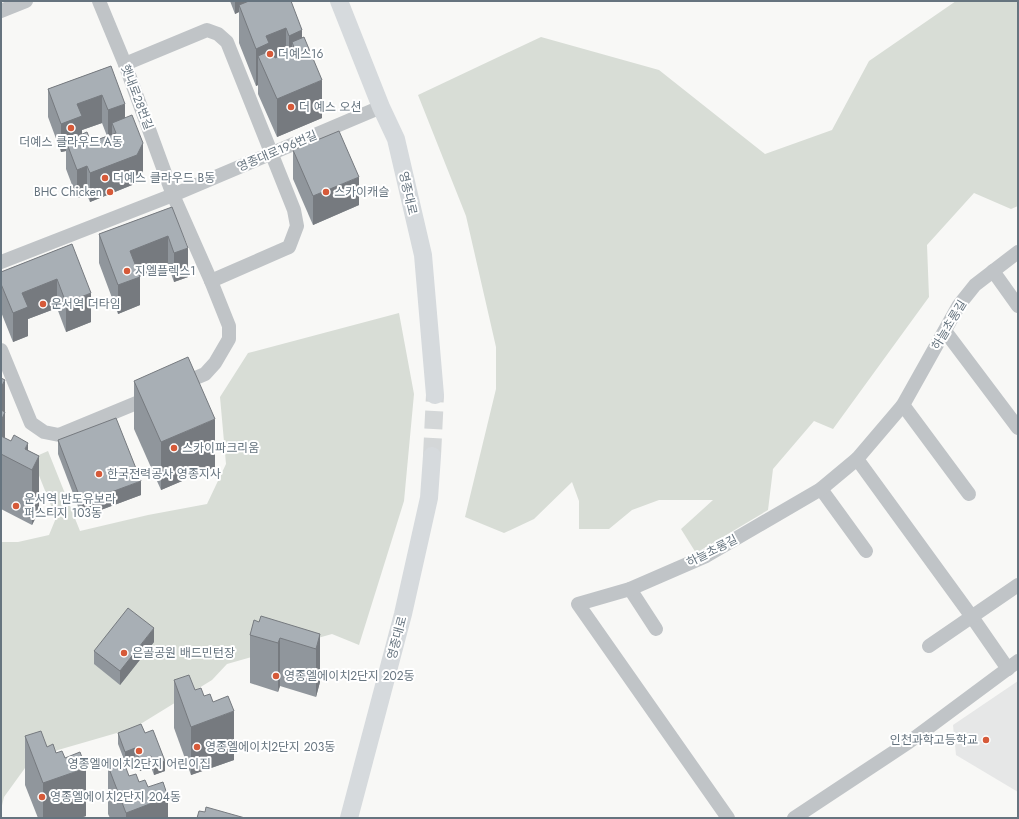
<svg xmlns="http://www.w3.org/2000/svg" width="1019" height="819" viewBox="0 0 1019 819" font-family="Jost,'Noto Sans KR',sans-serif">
  <rect width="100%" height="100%" fill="#f8f8f6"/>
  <!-- built -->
  <polygon fill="#e6e7e7" points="1018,681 1018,792 956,755 953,725"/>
  <!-- green -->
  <g fill="#d8ddd6">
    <polygon points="956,1 1018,1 1018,206 1011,209 974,193 927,245 929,297 833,429 814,421 773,469 768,510 696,553 681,529 713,500 659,500 632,510 609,529 579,529 579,501 572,482 534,519 504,533 465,517 496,389 496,347 466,216 418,95 541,37 659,70 765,154 832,130 869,61"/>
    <polygon points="399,313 414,394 404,501 359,645 332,634 227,664 212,680 134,728 58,750 25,768 4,797 1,810 1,542 18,542 49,535 56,518 32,458 48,451 80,531 148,515 207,504 226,464 220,397 248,353"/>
  </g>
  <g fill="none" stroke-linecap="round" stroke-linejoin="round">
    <!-- major-tunnel -->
    <polyline stroke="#d4d7d8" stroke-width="18" stroke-dasharray="18 9" stroke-linecap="butt" points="432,456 435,395"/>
    <!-- minor -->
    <g stroke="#c0c4c7" stroke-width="14">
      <polyline points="99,1 125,64 173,195 211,281 229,326 229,339 215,363 205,374 179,385"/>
      <polyline points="1,11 26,1"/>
      <polyline points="125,64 207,30 218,34 227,42 294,210 297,226 289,247 211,281"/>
      <polyline points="1,262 173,195 381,107"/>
      <polyline points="993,271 1018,306"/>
      <polyline points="945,331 1018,428"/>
      <polyline points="1,350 31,423 44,432 59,435 151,397"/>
      <polyline points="903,405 969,494"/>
      <polyline points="857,459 972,617 1008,669"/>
      <polyline points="821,489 866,551"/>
      <polyline points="630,589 656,629"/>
      <polyline points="929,646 1018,585"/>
      <polyline points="728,818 578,604 630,589 706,556 821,489 857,459 903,405 959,305 975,285 1018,252"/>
      <polyline points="794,818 909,742 1018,661"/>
    </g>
    <!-- major -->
    <g stroke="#d6dadd" stroke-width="18">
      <polyline points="339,1 381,107 396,139 423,255 435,395"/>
      <polyline points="349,818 403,614 429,498 432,456"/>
    </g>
  </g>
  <!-- wall -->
  <g fill="#90969c" fill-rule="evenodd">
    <polygon points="230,1 291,1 302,38 322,118 277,137 258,94 258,85 256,86 239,43 239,12 235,14"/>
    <path d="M111,66L125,118L143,172L137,183L90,202L87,195L77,198L66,169V151L61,152L48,117V89ZM102,123L107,136L91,142L82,134V130Z"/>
    <polygon points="293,150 359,205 313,225 293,179"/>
    <polygon points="172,207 188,277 174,282 168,265 140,276 140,305 118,314 99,263 99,234"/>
    <polygon points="72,244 91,322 66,332 57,308 28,319 28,336 13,342 1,312 1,272"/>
    <polygon points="1,378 5,412 5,438 39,456 39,511 32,525 1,509"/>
    <polygon points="134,381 215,467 161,490 134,429"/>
    <polygon points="58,440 141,495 82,517 58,454"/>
    <polygon points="259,622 320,634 320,682 316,697 280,686 278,692 250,683 250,635"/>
    <polygon points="154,642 120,685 94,664 94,651"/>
    <polygon points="174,680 195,690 213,702 234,760 191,775 174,728"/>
    <polygon points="118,733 145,733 165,771 154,775 151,767 140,771 135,758 125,762 118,744"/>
    <polygon points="25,736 47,747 65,758 86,816 80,818 38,818 25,785"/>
    <polygon points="108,766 129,776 148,787 168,818 110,818 108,814"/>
  </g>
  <!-- shaded-wall -->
  <g fill="#767a7f">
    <polygon points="235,1 268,1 239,5 239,12 235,14"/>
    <polygon points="286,28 286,66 258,56 258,85 256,86 256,49 266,36"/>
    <polygon points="302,30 302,68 292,42 292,72 289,73 289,36"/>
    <polygon points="322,80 322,118 277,137 277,99"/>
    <polygon points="102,95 102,123 82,130 82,145 66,141 66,151 61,152 61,124 77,104"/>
    <polygon points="125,104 125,133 116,133 112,123 112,138 108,139 108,110"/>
    <polygon points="143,143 143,172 137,183 90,202 90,173"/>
    <polygon points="87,166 87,195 77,198 77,170"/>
    <polygon points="359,177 359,205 313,225 313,196"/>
    <polygon points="168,236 168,265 130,279 130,251"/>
    <polygon points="188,248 188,277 174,282 174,253"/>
    <polygon points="140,277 140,305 118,314 118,285"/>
    <polygon points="57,279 57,308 28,319 28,336 13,342 13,313 22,293"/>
    <polygon points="91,293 91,322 66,332 66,303"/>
    <polygon points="5,380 5,414 5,412 5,456 1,454 1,387"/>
    <polygon points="215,419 215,467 161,490 161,442"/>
    <polygon points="28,443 28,468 25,449"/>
    <polygon points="39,456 39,511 32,525 32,470"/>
    <polygon points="141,481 141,495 82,517 82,503"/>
    <polygon points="154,628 154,642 120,685 120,671"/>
    <polygon points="320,634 320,682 316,697 316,649"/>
    <polygon points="280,638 280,686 278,692 278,643"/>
    <polygon points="234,711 234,760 191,775 191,727"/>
    <polygon points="135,748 135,758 125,762 125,752"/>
    <polygon points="151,756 151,767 140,771 140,761"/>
    <polygon points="165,761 165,771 154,775 154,765"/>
    <polygon points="86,768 86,816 80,818 43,818 43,783"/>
    <polygon points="168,797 168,818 126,818 126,813"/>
  </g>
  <!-- building -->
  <g fill="#a8afb5" stroke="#767a7f">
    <polygon points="249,1 291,1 302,30 289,36 286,28 266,36 269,43 256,49 239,5"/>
    <polygon points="304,37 322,80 277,99 258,56 272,50 275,58 295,50 292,42"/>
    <polygon points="111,66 125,104 108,110 102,95 77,104 82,116 61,124 48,89"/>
    <polygon points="132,115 143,143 137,155 90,173 87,166 77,170 66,141 87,132 91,142 116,133 112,123"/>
    <polygon points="339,131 359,177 313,196 293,150"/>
    <polygon points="172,207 188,248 174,253 168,236 130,251 140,277 118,285 99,234"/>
    <polygon points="72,244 91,293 66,303 57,279 22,293 28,307 13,313 1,284 1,272"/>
    <polygon points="188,357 215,419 161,442 134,381"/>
    <polygon points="1,378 5,380 1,387"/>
    <polygon points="1,410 5,412 1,421"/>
    <polygon points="116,418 141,481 82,503 58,440"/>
    <polygon points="14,435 28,443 25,449 39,456 32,470 1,454 1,436 11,441"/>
    <polygon points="128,608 154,628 120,671 94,651"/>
    <polygon points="261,616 320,634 316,649 280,638 278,643 250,635 254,620 259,622"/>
    <polygon points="189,675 195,690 201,688 204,696 210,694 213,702 228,696 234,711 191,727 174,680"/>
    <polygon points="141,724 145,733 153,730 165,761 154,765 151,756 140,761 135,748 125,752 118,733"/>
    <polygon points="41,731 47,747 53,744 56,753 62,751 65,758 80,752 86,768 43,783 25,736"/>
    <polygon points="123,760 129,776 136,774 139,782 145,780 148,787 163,782 168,797 126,813 108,766"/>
    <polygon points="206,807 245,818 197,818 199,811 205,812"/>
  </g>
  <!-- markers -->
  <g fill="#d65a39" stroke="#fff" stroke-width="1.5">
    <circle cx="270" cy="54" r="4"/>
    <circle cx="291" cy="107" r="4"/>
    <circle cx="71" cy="128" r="4"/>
    <circle cx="105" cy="178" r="4"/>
    <circle cx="110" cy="192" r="4"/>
    <circle cx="326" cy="192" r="4"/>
    <circle cx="127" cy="271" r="4"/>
    <circle cx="43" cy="304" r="4"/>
    <circle cx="174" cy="448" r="4"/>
    <circle cx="99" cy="474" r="4"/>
    <circle cx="16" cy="506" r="4"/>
    <circle cx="124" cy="653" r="4"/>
    <circle cx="276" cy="676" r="4"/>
    <circle cx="986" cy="740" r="4"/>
    <circle cx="197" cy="747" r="4"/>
    <circle cx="139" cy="751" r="4"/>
    <circle cx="42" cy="797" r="4"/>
  </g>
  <g text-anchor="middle" stroke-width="4" stroke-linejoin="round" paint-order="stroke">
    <!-- poi labels -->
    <g font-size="12" fill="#66747f" stroke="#fff" text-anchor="start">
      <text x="278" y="58">더예스16</text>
      <text x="299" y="111">더 예스 오션</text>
      <text x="71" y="146" text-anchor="middle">더예스 클라우드 A동</text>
      <text x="113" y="182">더예스 클라우드 B동</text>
      <text x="102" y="196" text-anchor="end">BHC Chicken</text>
      <text x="334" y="196">스카이캐슬</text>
      <text x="135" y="275">지엘플렉스1</text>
      <text x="51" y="308">운서역 더타임</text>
      <text x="182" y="452">스카이파크리움</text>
      <text x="107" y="478">한국전력공사 영종지사</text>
      <text x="24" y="503">운서역 반도유보라<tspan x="24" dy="14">퍼스티지 103동</tspan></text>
      <text x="132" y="657">은골공원 배드민턴장</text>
      <text x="284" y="680">영종엘에이치2단지 202동</text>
      <text x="978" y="744" text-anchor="end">인천과학고등학교</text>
      <text x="205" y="751">영종엘에이치2단지 203동</text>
      <text x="139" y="768" text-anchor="middle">영종엘에이치2단지 어린이집</text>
      <text x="50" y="801">영종엘에이치2단지 204동</text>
    </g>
    <!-- street labels -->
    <g font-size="12" fill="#66747f" stroke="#fff">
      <text transform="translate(137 97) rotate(69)" y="4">햇내로28번길</text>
      <text transform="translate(277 151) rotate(-23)" y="4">영종대로196번길</text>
      <text transform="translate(408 193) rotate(77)" y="4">영종대로</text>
      <text transform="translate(949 325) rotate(-59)" y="4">하늘초롱길</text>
      <text transform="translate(712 551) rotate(-27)" y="4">하늘초롱길</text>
      <text transform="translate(397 638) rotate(-75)" y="4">영종대로</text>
    </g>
  </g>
  <!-- border -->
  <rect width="1019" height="819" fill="none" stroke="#66747f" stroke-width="4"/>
</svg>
